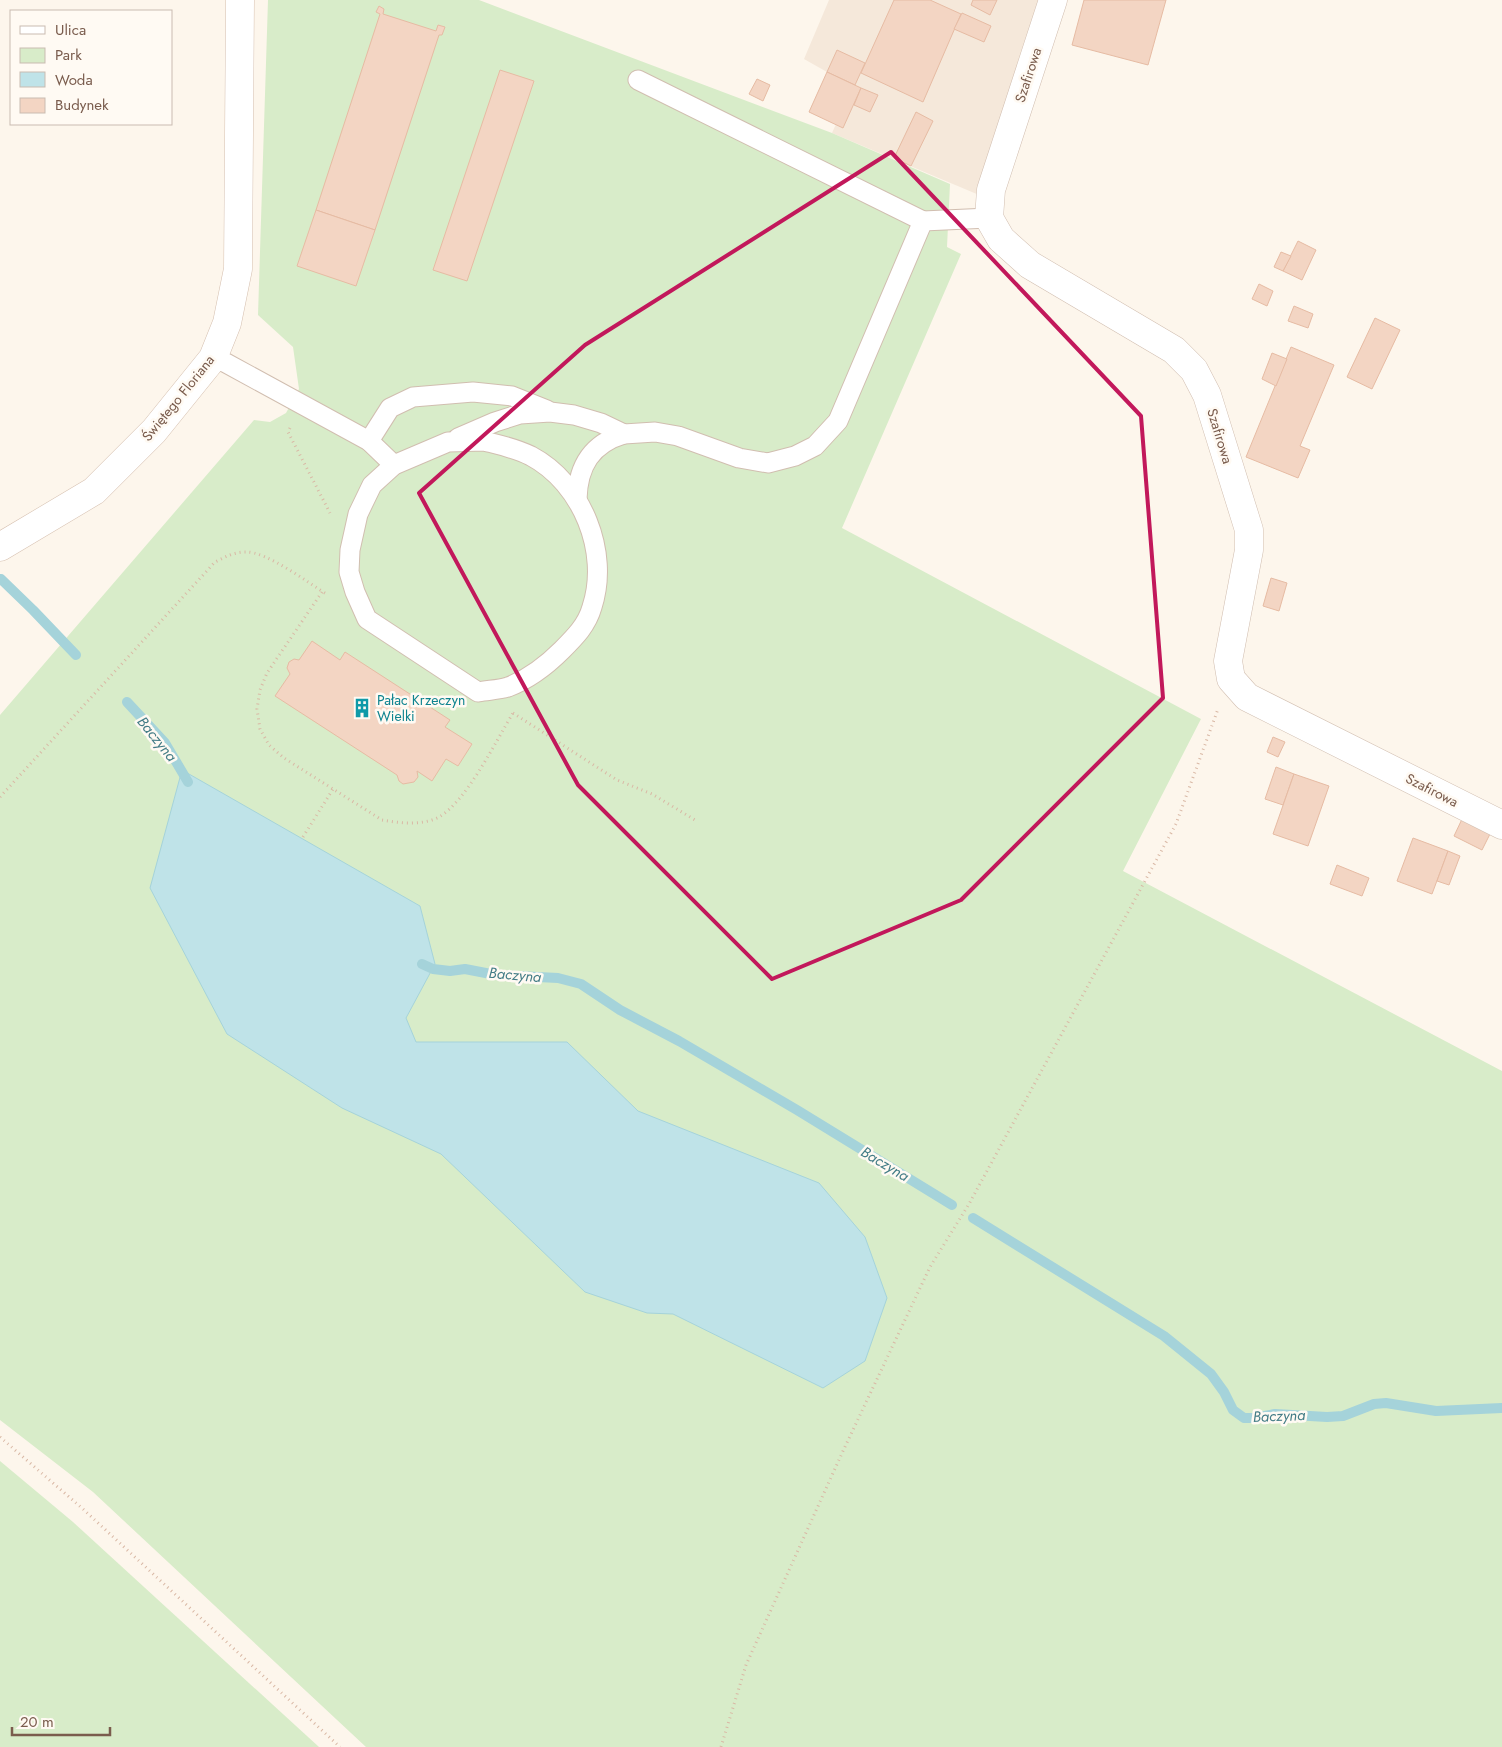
<svg xmlns="http://www.w3.org/2000/svg" width="1502" height="1747" viewBox="0 0 1502 1747" font-family="Jost,sans-serif">
  <rect width="100%" height="100%" fill="#fdf6ec"/>
  <!-- residential -->
  <polygon fill="#f5e8da" points="829,0 1040,0 979,195 832,133 836,124 809,112 827,72 804,59"/>
  <!-- green -->
  <g fill="#d8ecc9">
    <polygon points="268,0 479,0 832,133 950,184 947,247 961,254 842,528 1201,719 1123,871 1502,1071 1502,1747 366,1747 93,1492 0,1420 0,715 254,420 270,422 286,413 299,389 293,347 258,315"/>
    <polygon points="0,1461 73,1522 319,1747 0,1747"/>
  </g>
  <!-- water -->
  <polygon fill="#bfe3e8" stroke="#a5d3da" points="182,770 420,906 435,964 406,1018 416,1042 567,1042 638,1111 819,1183 865,1237 887,1298 865,1361 823,1388 673,1314 647,1313 585,1292 441,1154 342,1108 227,1034 150,888"/>
  <g fill="none" stroke-linecap="round" stroke-linejoin="round">
    <!-- stream -->
    <g stroke="#a5d3da" stroke-width="10">
      <polyline points="1,579 33,610 76,655"/>
      <polyline points="127,702 165,743 188,782"/>
      <polyline points="422,964 433,969 450,971 465,969 496,975 558,978 581,984 620,1010 679,1041 797,1110 952,1205"/>
      <polyline points="973,1218 1164,1336 1211,1374 1224,1392 1233,1410 1244,1418 1254,1418 1275,1414 1327,1417 1343,1416 1374,1404 1386,1403 1436,1411 1502,1408"/>
    </g>
  </g>
  <!-- building -->
  <g fill="#f3d5c3" stroke="#e6bba3">
    <polygon points="894,0 930,0 961,14 923,102 861,73"/>
    <polygon points="973,0 997,0 990,15 971,5"/>
    <polygon points="1084,0 1166,0 1148,65 1072,45"/>
    <polygon points="379,6 384,9 383,14 436,31 438,25 445,27 442,35 439,35 375,230 316,210 380,14 376,12"/>
    <polygon points="962,13 991,26 984,42 954,29"/>
    <polygon points="837,50 865,63 855,85 827,72"/>
    <polygon points="500,70 534,81 467,281 433,270"/>
    <polygon points="827,72 861,88 843,128 809,112"/>
    <polygon points="757,79 770,85 763,101 749,94"/>
    <polygon points="861,88 878,95 870,112 854,105"/>
    <polygon points="916,112 933,121 911,166 894,158"/>
    <polygon points="316,210 375,230 356,286 297,266"/>
    <polygon points="1298,241 1316,250 1302,280 1283,271"/>
    <polygon points="1281,252 1291,256 1283,271 1274,267"/>
    <polygon points="1259,284 1273,291 1267,306 1252,299"/>
    <polygon points="1294,306 1313,314 1308,328 1288,321"/>
    <polygon points="1375,318 1400,330 1372,389 1347,377"/>
    <polygon points="1291,347 1334,365 1300,446 1310,450 1298,478 1246,457"/>
    <polygon points="1272,353 1287,359 1276,386 1262,379"/>
    <polygon points="1271,578 1287,583 1279,611 1263,606"/>
    <polygon points="312,641 340,660 345,652 450,720 445,727 472,744 458,766 446,759 432,781 417,771 418,777 414,782 403,784 399,781 397,775 275,696 290,674 287,668 289,662 294,659 299,660"/>
    <polygon points="1273,737 1285,742 1278,757 1267,752"/>
    <polygon points="1276,767 1294,774 1283,805 1265,799"/>
    <polygon points="1294,774 1329,786 1308,846 1273,834"/>
    <polygon points="1463,817 1491,832 1482,850 1454,836"/>
    <polygon points="1413,838 1448,851 1432,894 1397,881"/>
    <polygon points="1448,851 1460,856 1449,885 1437,881"/>
    <polygon points="1337,865 1369,878 1362,896 1330,884"/>
  </g>
  <g fill="none" stroke-linecap="round" stroke-linejoin="round">
    <defs>
      <g id="lane">
        <polyline points="638,80 923,221"/>
        <polyline points="213,358 226,363 369,441 394,465"/>
        <polyline points="458,438 495,422 520,414 550,412 574,415 601,423 624,434 655,432 678,436 739,458 768,463 795,456 815,446 838,421 923,221 989,218"/>
        <polyline points="369,441 390,408 413,397 473,392 512,396 547,410"/>
        <path d="M484,441C500,445 515,448 531,456C582,483 610,552 592,607C587,625 575,637 562,650C547,665 529,679 508,687C499,690 488,690 478,692L367,619L355,592L349,572L350,550L358,514L372,485L394,465L448,442Z"/>
        <path d="M577,499C578,466 591,444 624,434"/>
      </g>
      <polyline id="street" points="1053,0 991,190 989,218 1001,239 1030,265 1174,350 1194,370 1207,395 1249,530 1249,550 1228,661 1231,679 1247,697 1502,825"/>
      <polyline id="secondary" points="0,547 94,491 154,431 213,358 227,323 238,269 240,0"/>
    </defs>
    <!-- lane casing -->
    <use href="#lane" stroke="#d1beb0" stroke-width="21"/>
    <!-- street casing -->
    <use href="#street" stroke="#d1beb0" stroke-width="29"/>
    <!-- secondary casing -->
    <use href="#secondary" stroke="#d6c0b0" stroke-width="29"/>
    <!-- path -->
    <g stroke="#d9b8a5" stroke-width="3" stroke-dasharray="1 4" stroke-linecap="butt">
      <polyline points="290,428 288,432 330,513"/>
      <path d="M322,592L267,673L260,690L257,709L260,729L269,745L284,758L382,820C400,823 422,826 439,817C466,802 496,741 513,713"/>
      <polyline points="513,713 617,780 652,794 695,820"/>
      <path d="M0,797L215,562C225,557 234,552 245,552C267,551 308,583 328,595"/>
      <polyline points="303,837 333,789"/>
      <polyline points="0,1437 83,1509 340,1747"/>
      <polyline points="721,1747 746,1665 843,1451 930,1267 969,1204 1176,824 1218,709"/>
    </g>
    <!-- lane -->
    <use href="#lane" stroke="#fff" stroke-width="19"/>
    <!-- street -->
    <use href="#street" stroke="#fff" stroke-width="28"/>
    <!-- secondary -->
    <use href="#secondary" stroke="#fff" stroke-width="28"/>
  </g>
  <!-- marked area -->
  <path fill="none" stroke="#c2185b" stroke-width="4" stroke-linejoin="round" d="M891,152L1141,416L1163,698L961,900L772,979L578,785L419,493L585,345Z"/>
  <!-- icons -->
  <defs>
    <symbol id="building-bare" viewBox="-9 -9 18 18"><path d="M-4-6H4V6H1V3H-1V6H-4ZM-2.5-4.3h1.7v1.8h-1.7ZM.8-4.3h1.7v1.8H.8ZM-2.5-1h1.7V.8h-1.7ZM.8-1h1.7V.8H.8Z" fill="#0f9aa8" stroke="#fffaf3" stroke-width="2.5" paint-order="stroke"/></symbol>
  </defs>
  <g fill-rule="evenodd">
    <use href="#building-bare" x="348" y="694" width="28" height="28"/>
  </g>
  <g text-anchor="middle" stroke-width="5" stroke-linejoin="round" paint-order="stroke">
    <!-- street labels -->
    <g font-size="14" fill="#7a5c4d" stroke="#fffaf3">
      <text transform="translate(1028 75) rotate(-72)" y="5">Szafirowa</text>
      <text transform="translate(178 398) rotate(-51)" y="5">Świętego Floriana</text>
      <text transform="translate(1220 436) rotate(73)" y="5">Szafirowa</text>
      <text transform="translate(1432 790) rotate(27)" y="5">Szafirowa</text>
    </g>
    <!-- culture labels -->
    <g font-size="14" fill="#0d838f" stroke="#fffaf3" text-anchor="start">
      <text x="377" y="705">Pałac Krzeczyn<tspan x="377" dy="16">Wielki</tspan></text>
    </g>
    <!-- water labels -->
    <g font-size="15" font-style="italic" fill="#437c86" stroke="#fffaf3">
      <text transform="translate(157 739) rotate(51)" y="5">Baczyna</text>
      <text transform="translate(515 975) rotate(5)" y="5">Baczyna</text>
      <text transform="translate(885 1164) rotate(31)" y="5">Baczyna</text>
      <text transform="translate(1279 1416) rotate(-2)" y="5">Baczyna</text>
    </g>
  </g>
  <!-- legend -->
  <rect x="10" y="10" width="162" height="115" fill="#fffaf3" stroke="#cabbb1"/>
  <rect x="20" y="26" width="25" height="8" fill="#ffffff" stroke="#cabbb1"/>
  <text x="55" y="35" font-size="15" fill="#7a5c4d">Ulica</text>
  <rect x="20" y="48" width="25" height="15" fill="#d8ecc9" stroke="#cabbb1"/>
  <text x="55" y="60" font-size="15" fill="#7a5c4d">Park</text>
  <rect x="20" y="72" width="25" height="15" fill="#bfe3e8" stroke="#cabbb1"/>
  <text x="55" y="85" font-size="15" fill="#7a5c4d">Woda</text>
  <rect x="20" y="98" width="25" height="15" fill="#f3d5c3" stroke="#cabbb1"/>
  <text x="55" y="110" font-size="15" fill="#7a5c4d">Budynek</text>
  <!-- scale -->
  <path d="M12 1727v8h98v-8" fill="none" stroke="#7a5c4d" stroke-width="2.5"/>
  <text x="20" y="1727" font-size="15" fill="#7a5c4d" stroke="#fffaf3" stroke-width="4" paint-order="stroke">20 m</text>
</svg>
